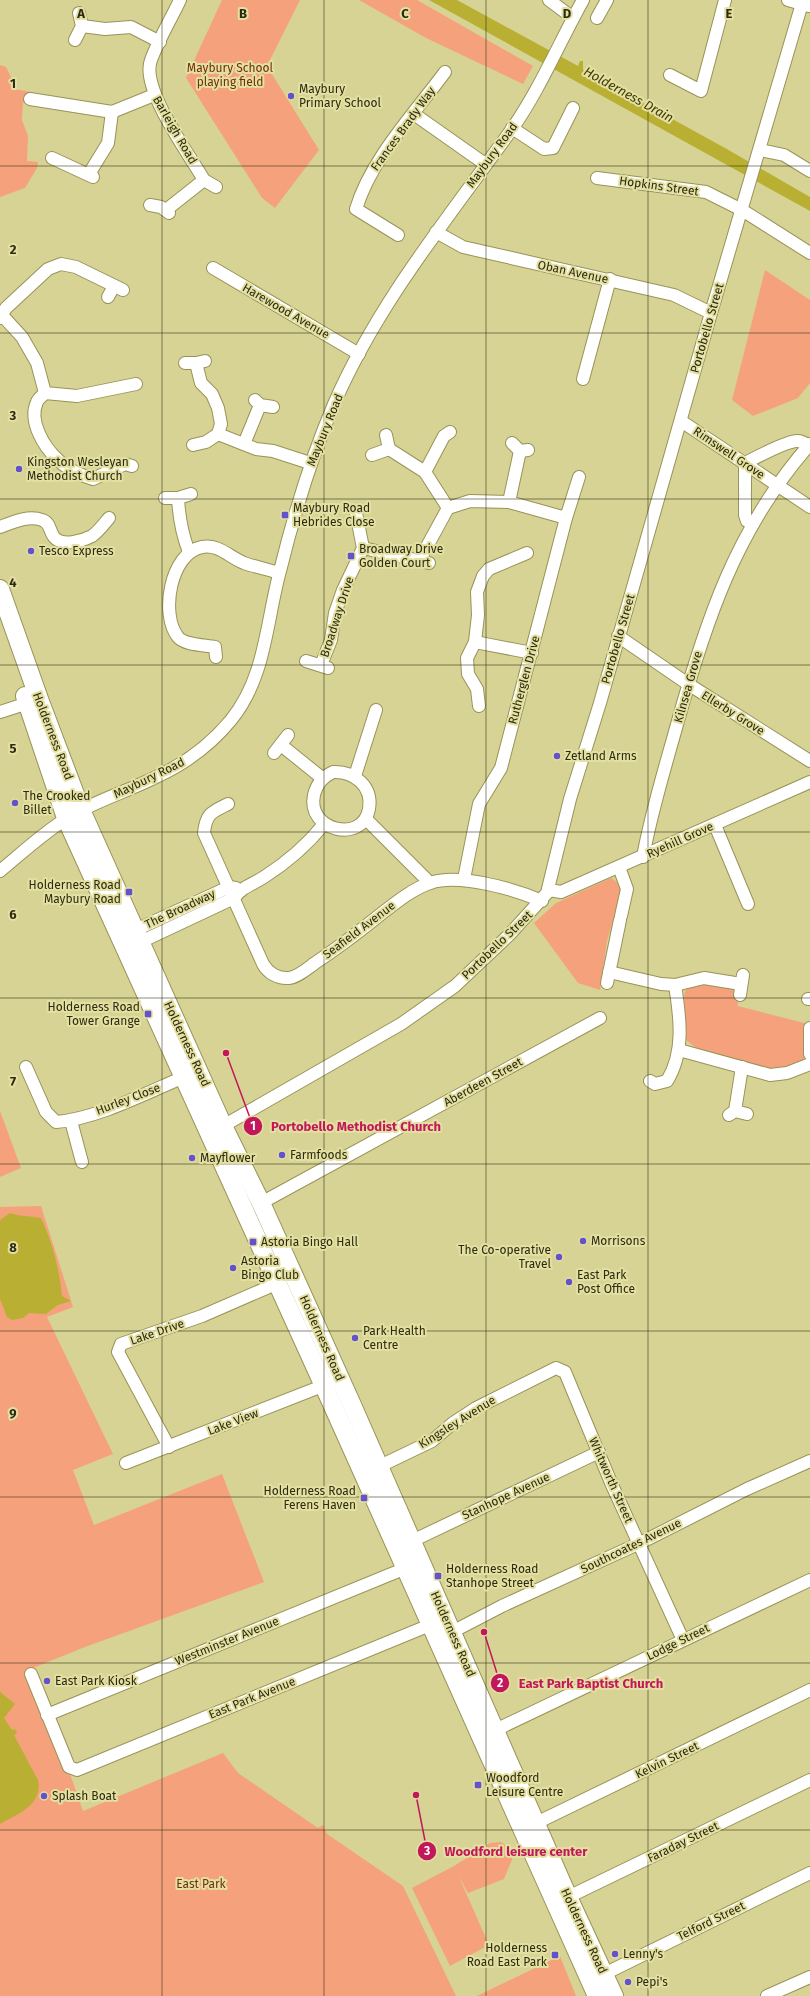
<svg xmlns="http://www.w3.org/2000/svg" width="810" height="1996" viewBox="0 0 810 1996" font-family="'Fira Sans',sans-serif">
  <rect width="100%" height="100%" fill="#d7d394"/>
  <!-- green -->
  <g fill="#f5a27c">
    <polygon points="222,0 300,0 267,66 319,150 275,208 262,198 186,78"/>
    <polygon points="359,0 417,0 533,66 523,84 426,38"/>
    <polygon points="0,65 6,67 12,79 13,89 32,92 32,101 23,102 22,120 28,136 27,161 38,162 37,168 25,188 0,197"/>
    <polygon points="765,270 810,300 810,383 798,398 753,416 732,400"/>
    <polygon points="611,878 618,883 621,893 607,941 600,990 578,983 534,923 556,903"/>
    <path d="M696,982L737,989L738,1006L808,1024L804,1058L801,1063L790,1068L772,1070L696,1048L685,1039C686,1031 683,995 685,992C687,987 691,984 696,982Z"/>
    <polygon points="0,1111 21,1168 0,1177"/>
    <polygon points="41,1206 73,1307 47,1317 113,1454 73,1470 94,1525 222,1474 264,1582 85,1647 33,1668 83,1811 223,1753 238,1773 318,1828 323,1825 327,1834 403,1886 456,1996 0,1996 0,1207"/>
    <polygon points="501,1842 511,1849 513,1857 504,1879 468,1893 459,1877 489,1945 450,1966 412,1888 454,1866 490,1843"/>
    <polygon points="560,1956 576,1996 477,1996"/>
  </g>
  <!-- water -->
  <g fill="#b9af33">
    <polygon points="429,0 457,0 578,66 580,61 583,61 583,70 725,148 810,197 810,211"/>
    <path d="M10,1213C22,1217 31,1216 41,1218C53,1244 59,1268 62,1296L71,1301L58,1305L46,1314L29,1313L23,1318L12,1320L7,1317L0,1299V1220Z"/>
    <path d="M0,1692L15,1704L4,1718L12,1730L15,1729L17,1733L14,1735L38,1780C43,1805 18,1814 0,1824Z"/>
  </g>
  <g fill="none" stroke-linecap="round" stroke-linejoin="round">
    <defs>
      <g id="minor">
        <path d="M180,0C171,19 158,41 151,60C140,88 189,154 204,180L216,187"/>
        <polyline points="549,0 573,18"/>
        <polyline points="788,0 809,6"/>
        <polyline points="597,18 607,0"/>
        <polyline points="82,26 105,29 131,27 160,42"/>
        <polyline points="75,40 82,26 79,13"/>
        <polyline points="670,75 701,91 725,0"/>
        <polyline points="30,99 112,112 154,95"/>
        <polyline points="414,114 485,164"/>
        <polyline points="512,128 544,149 553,148 573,108"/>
        <polyline points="760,150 784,155 810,171"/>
        <polyline points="52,158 93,177"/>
        <polyline points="89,174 108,143 112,112"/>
        <polyline points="597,178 706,192 742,210 810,253"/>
        <polyline points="150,205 161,207 169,213"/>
        <polyline points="166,210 204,180"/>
        <polyline points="436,232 463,247 674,295 711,313"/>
        <path d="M398,235L356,209C371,159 414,114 445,72"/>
        <polyline points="213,268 359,354"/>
        <polyline points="108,297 114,286"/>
        <polyline points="0,313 22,337 37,363 45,393 77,396 136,384"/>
        <polyline points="0,318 6,308 48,269 61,264 76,267 123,290"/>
        <polyline points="185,363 196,363 205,361"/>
        <polyline points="583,379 610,279"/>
        <path d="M45,393C42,396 38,399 37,402C28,421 44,447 58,460C68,470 80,475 93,479L125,464L132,466"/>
        <polyline points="255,400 260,405 273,407"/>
        <polyline points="681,421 810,507"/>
        <polyline points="218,434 256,449 273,451 310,463"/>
        <polyline points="512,443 520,451 528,450"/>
        <polyline points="244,444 260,405"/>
        <polyline points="193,445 206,442 218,434 221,424 218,408 212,394 201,383 196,363"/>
        <polyline points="389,449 425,472 448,508"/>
        <polyline points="372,455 389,449 386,435"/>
        <polyline points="425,472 444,436 450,432"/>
        <path d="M745,493V463C755,458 786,441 797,441C802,441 805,443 808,446"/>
        <polyline points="745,497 745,515 747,521 753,524"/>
        <polyline points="165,498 178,498 191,494"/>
        <path d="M178,498C179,518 182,534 189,552"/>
        <polyline points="509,502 520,451"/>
        <path d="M0,527C13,522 29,515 42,520C51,523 49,531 54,537C62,547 82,541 92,536C98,532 104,524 109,518"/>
        <polyline points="363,548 429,563"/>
        <polyline points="419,561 448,508 470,501 509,502 566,518"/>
        <polyline points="618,636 688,684 810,761"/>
        <polyline points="475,642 532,653"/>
        <path d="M216,657L215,647C205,645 184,645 178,637C160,615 170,553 202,547C219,544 229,557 244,563C255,567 267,569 279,573"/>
        <polyline points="306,661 328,668"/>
        <polyline points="321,665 331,640 335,613 343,590 363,548 356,513"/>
        <polyline points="479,706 477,689 468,674 467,658 475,642 478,615 477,592 483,576 489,569 527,553"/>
        <polyline points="0,712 34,701"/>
        <polyline points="281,745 322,778"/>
        <polyline points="274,753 288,735"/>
        <path d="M333,772C354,771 373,786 369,809C363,844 306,831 314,795C317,783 323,777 333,772Z"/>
        <polyline points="355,776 376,710"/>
        <path d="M228,804C212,812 206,813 204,833L263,964C268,973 278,979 289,978C298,977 308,968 315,963C336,949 356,934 376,918C393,905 410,890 430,883C459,873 514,889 542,901"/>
        <polyline points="366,819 430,883"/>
        <polyline points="715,825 748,904"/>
        <path d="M643,857C651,813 664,771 676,728C705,623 736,528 810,444"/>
        <polyline points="619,867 627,889 621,916"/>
        <path d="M0,871C22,853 44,832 69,817C97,800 129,791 158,776C186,763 212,743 231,720C266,677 266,622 280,571C294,514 311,458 334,404C378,303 448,218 512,129C540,89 559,43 583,0"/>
        <polyline points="464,879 479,804 501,768 566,518 579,477"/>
        <polyline points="549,890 561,892 810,782"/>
        <polyline points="129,933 229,887 236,888"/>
        <path d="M134,945L234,898C243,886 252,885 264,877C286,863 308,844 324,824"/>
        <polyline points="609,972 661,984 675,985 704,978 741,984"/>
        <polyline points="607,983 620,920"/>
        <polyline points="740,995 743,975"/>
        <polyline points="808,999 810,999"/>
        <polyline points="810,1028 810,1054"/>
        <polyline points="679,1050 770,1075 787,1073 810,1064"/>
        <path d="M26,1067L46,1112L56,1122C96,1119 146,1093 184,1077"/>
        <path d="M650,1081L655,1084L667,1081C685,1052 680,1017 675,985"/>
        <polyline points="735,1111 747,1114"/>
        <polyline points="729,1115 735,1111 742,1067"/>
        <polyline points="71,1121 82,1162"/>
        <polyline points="223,1126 401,1024 455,986 510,934 547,893 570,799 600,703 711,313 803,0"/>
        <polyline points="261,1203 600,1018"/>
        <polyline points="169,1447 118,1352 121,1344 202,1316 278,1283"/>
        <polyline points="126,1463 330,1383"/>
        <polyline points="380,1466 432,1441 453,1423 476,1408 556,1368 565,1372 612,1485 683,1640"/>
        <polyline points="412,1541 599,1452"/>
        <polyline points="452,1632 502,1606 640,1543 747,1489 810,1461"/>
        <polyline points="31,1674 69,1767 77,1770 430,1625"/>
        <polyline points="47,1715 406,1568"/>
        <polyline points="489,1733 810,1580"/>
        <polyline points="530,1826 810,1690"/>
        <polyline points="562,1900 810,1780"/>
        <polyline points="598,1977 810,1873"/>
        <polyline points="767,1996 810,1977"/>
      </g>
      <g id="highway">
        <polyline points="0,589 39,699 81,810 223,1126 261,1203 352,1405 568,1897 614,1996"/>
        <polyline points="25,696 66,818 324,1386 597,1996"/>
      </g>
    </defs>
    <!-- minor casing -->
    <use href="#minor" stroke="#989357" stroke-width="14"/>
    <!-- highway casing -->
    <use href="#highway" stroke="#989357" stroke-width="20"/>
    <!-- minor -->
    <use href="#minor" stroke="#fff" stroke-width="12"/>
    <!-- highway -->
    <use href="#highway" stroke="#fff" stroke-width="18"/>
  </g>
  <!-- grid -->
  <path fill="none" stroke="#2c2a11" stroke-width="1" stroke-opacity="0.55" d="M162,0V1996M324,0V1996M486,0V1996M648,0V1996M0,166H810M0,333H810M0,499H810M0,665H810M0,832H810M0,998H810M0,1164H810M0,1331H810M0,1497H810M0,1663H810M0,1830H810"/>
  <!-- markers -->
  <g fill="#6352cb" stroke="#e4e0a1" stroke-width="1.5">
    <circle cx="291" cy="96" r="4"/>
    <circle cx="19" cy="469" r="4"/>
    <rect x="281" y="511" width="8" height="8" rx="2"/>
    <circle cx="31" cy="551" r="4"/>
    <rect x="347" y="552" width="8" height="8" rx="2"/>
    <circle cx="557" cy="756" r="4"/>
    <circle cx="15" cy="803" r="4"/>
    <rect x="125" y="888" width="8" height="8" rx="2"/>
    <rect x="144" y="1010" width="8" height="8" rx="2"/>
    <circle cx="282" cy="1155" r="4"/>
    <circle cx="192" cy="1158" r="4"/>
    <circle cx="583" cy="1241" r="4"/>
    <rect x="249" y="1238" width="8" height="8" rx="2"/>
    <circle cx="559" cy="1257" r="4"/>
    <circle cx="233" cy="1268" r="4"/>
    <circle cx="569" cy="1282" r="4"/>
    <circle cx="355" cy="1338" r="4"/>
    <rect x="360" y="1494" width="8" height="8" rx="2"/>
    <rect x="434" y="1572" width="8" height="8" rx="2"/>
    <circle cx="47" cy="1681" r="4"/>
    <rect x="474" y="1781" width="8" height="8" rx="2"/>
    <circle cx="44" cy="1796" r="4"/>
    <circle cx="615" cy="1954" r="4"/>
    <rect x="551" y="1951" width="8" height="8" rx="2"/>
    <circle cx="628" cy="1982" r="4"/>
  </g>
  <g text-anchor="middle" stroke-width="4" stroke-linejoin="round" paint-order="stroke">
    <!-- park labels -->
    <g font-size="12" fill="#702f0d" stroke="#e4e0a1">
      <text x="230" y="72">Maybury School<tspan x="230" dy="14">playing field</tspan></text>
      <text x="201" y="1888">East Park</text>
    </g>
    <!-- poi labels -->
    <g font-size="12" fill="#2c2a11" stroke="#e4e0a1" text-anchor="start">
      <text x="299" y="93">Maybury<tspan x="299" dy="14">Primary School</tspan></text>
      <text x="27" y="466">Kingston Wesleyan<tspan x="27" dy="14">Methodist Church</tspan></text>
      <text x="293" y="512">Maybury Road<tspan x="293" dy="14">Hebrides Close</tspan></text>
      <text x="359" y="553">Broadway Drive<tspan x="359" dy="14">Golden Court</tspan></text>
      <text x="39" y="555">Tesco Express</text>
      <text x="565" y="760">Zetland Arms</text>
      <text x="23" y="800">The Crooked<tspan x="23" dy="14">Billet</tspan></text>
      <text x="121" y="889" text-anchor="end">Holderness Road<tspan x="121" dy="14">Maybury Road</tspan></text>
      <text x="140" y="1011" text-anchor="end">Holderness Road<tspan x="140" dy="14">Tower Grange</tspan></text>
      <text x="290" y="1159">Farmfoods</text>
      <text x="200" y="1162">Mayflower</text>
      <text x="591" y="1245">Morrisons</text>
      <text x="261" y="1246">Astoria Bingo Hall</text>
      <text x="551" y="1254" text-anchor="end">The Co-operative<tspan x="551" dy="14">Travel</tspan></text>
      <text x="241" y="1265">Astoria<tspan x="241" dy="14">Bingo Club</tspan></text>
      <text x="577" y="1279">East Park<tspan x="577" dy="14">Post Office</tspan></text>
      <text x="363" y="1335">Park Health<tspan x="363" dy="14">Centre</tspan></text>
      <text x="356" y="1495" text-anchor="end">Holderness Road<tspan x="356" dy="14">Ferens Haven</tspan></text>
      <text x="446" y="1573">Holderness Road<tspan x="446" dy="14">Stanhope Street</tspan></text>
      <text x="55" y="1685">East Park Kiosk</text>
      <text x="486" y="1782">Woodford<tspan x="486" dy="14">Leisure Centre</tspan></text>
      <text x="52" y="1800">Splash Boat</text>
      <text x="547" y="1952" text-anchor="end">Holderness<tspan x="547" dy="14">Road East Park</tspan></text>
      <text x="623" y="1958">Lenny's</text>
      <text x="636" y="1986">Pepi's</text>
    </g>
    <!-- street labels -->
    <g font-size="12" fill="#2c2a11" stroke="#e4e0a1">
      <text transform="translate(403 129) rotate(-54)" y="4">Frances Brady Way</text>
      <text transform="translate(175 130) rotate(60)" y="4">Barleigh Road</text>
      <text transform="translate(492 155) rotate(-54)" y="4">Maybury Road</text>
      <text transform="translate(659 186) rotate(8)" y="4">Hopkins Street</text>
      <text transform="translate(573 272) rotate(12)" y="4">Oban Avenue</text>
      <text transform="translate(286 311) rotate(30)" y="4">Harewood Avenue</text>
      <text transform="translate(707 328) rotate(-74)" y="4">Portobello Street</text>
      <text transform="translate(325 430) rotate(-68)" y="4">Maybury Road</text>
      <text transform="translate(729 453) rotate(34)" y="4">Rimswell Grove</text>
      <text transform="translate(337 617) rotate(-72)" y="4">Broadway Drive</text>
      <text transform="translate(618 639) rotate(-74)" y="4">Portobello Street</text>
      <text transform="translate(524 680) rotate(-75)" y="4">Rutherglen Drive</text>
      <text transform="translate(688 687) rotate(-74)" y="4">Kilnsea Grove</text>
      <text transform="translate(733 713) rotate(32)" y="4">Ellerby Grove</text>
      <text transform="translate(53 736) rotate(69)" y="4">Holderness Road</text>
      <text transform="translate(149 778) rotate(-26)" y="4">Maybury Road</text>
      <text transform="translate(680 840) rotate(-24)" y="4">Ryehill Grove</text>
      <text transform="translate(180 909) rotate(-25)" y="4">The Broadway</text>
      <text transform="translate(359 930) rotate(-37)" y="4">Seafield Avenue</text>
      <text transform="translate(497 945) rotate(-44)" y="4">Portobello Street</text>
      <text transform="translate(187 1044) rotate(65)" y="4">Holderness Road</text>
      <text transform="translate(483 1082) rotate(-29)" y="4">Aberdeen Street</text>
      <text transform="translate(128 1099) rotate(-21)" y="4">Hurley Close</text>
      <text transform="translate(157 1332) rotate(-19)" y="4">Lake Drive</text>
      <text transform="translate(322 1338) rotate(66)" y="4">Holderness Road</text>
      <text transform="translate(233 1422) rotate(-21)" y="4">Lake View</text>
      <text transform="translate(457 1422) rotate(-32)" y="4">Kingsley Avenue</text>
      <text transform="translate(611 1480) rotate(66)" y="4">Whitworth Street</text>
      <text transform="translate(506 1496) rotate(-25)" y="4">Stanhope Avenue</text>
      <text transform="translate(631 1546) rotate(-26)" y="4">Southcoates Avenue</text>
      <text transform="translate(453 1634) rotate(66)" y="4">Holderness Road</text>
      <text transform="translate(227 1641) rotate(-22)" y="4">Westminster Avenue</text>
      <text transform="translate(678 1642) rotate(-26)" y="4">Lodge Street</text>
      <text transform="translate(252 1698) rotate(-22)" y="4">East Park Avenue</text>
      <text transform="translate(667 1760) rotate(-26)" y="4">Kelvin Street</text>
      <text transform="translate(683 1842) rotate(-26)" y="4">Faraday Street</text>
      <text transform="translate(711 1921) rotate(-26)" y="4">Telford Street</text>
      <text transform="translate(584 1931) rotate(65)" y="4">Holderness Road</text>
    </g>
    <!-- water labels -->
    <g font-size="13" font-style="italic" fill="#3f3b07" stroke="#e4e0a1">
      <text transform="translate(629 94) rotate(29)" y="5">Holderness Drain</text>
    </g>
  </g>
  <g font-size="13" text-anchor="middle" font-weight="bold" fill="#2c2a11" stroke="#e4e0a1" stroke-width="4" stroke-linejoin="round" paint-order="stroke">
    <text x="81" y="18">A</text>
    <text x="243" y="18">B</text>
    <text x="405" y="18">C</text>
    <text x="567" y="18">D</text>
    <text x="729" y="18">E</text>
    <text x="13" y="88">1</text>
    <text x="13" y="254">2</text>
    <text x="13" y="420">3</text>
    <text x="13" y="587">4</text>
    <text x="13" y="753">5</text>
    <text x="13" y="919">6</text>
    <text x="13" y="1086">7</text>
    <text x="13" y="1252">8</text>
    <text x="13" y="1418">9</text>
  </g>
  <!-- callouts -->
  <path fill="none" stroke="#c2185b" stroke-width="1.5" d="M226 1053L253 1126M484 1632L500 1683M416 1795L427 1851"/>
  <g fill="#c2185b" stroke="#e4e0a1" stroke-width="1.5">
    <circle cx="226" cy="1053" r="4"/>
    <circle cx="484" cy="1632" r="4"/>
    <circle cx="416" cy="1795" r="4"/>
    <circle cx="253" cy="1126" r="10"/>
    <circle cx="500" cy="1683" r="10"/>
    <circle cx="427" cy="1851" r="10"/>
  </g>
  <g font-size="12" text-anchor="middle" font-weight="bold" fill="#fff">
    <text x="253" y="1130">1</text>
    <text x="500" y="1687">2</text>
    <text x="427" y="1855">3</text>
  </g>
  <g font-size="13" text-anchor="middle" font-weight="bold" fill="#c2185b" stroke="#e4e0a1" stroke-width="4" stroke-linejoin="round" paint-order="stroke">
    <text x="356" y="1131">Portobello Methodist Church</text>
    <text x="591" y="1688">East Park Baptist Church</text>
    <text x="516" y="1856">Woodford leisure center</text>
  </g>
</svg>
